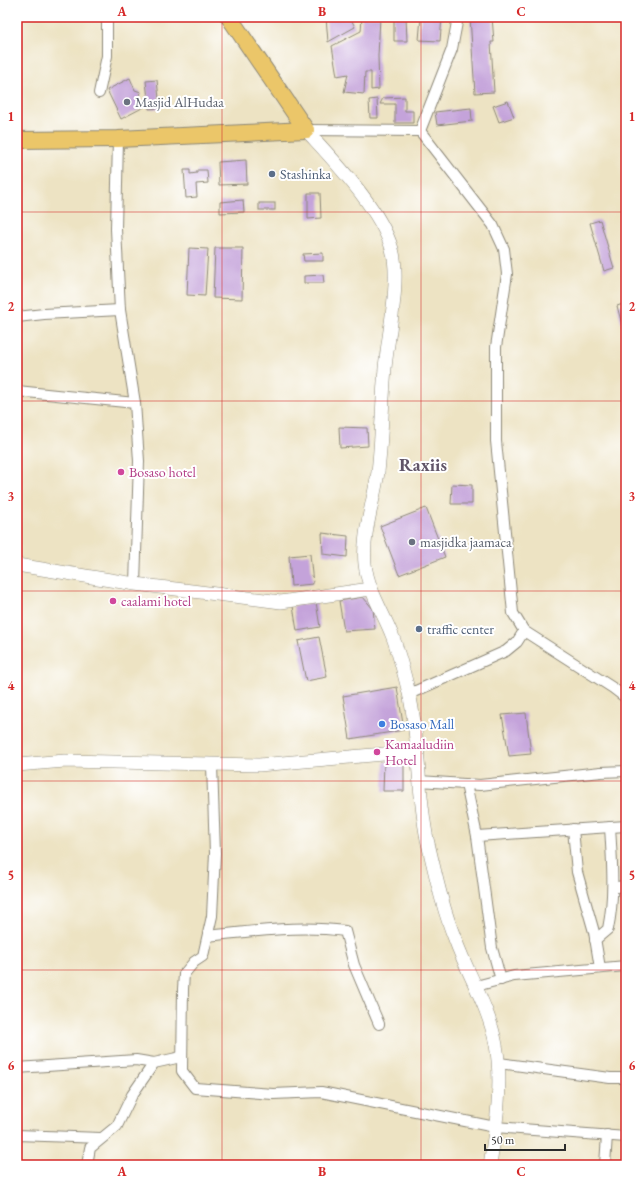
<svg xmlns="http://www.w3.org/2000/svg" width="643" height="1182" viewBox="0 0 643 1182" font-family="'EB Garamond',serif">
  <rect width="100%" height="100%" fill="#fff"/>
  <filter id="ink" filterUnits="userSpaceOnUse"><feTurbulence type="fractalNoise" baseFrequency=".025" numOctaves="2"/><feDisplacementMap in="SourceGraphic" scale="8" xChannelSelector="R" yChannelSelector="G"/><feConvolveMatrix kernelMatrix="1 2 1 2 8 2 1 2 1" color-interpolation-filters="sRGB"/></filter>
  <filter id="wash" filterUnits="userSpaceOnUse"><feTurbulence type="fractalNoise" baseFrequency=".012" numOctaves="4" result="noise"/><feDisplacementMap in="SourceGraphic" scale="16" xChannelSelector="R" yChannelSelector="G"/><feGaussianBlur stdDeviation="0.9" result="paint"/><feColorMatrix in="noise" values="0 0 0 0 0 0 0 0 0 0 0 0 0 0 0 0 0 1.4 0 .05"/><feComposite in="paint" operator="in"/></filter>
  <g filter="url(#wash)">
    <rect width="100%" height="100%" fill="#ede3c3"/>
    <g id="blocks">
      <!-- building -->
      <g fill="#c4a3da">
        <polygon points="326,17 350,17 355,27 328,42"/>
        <polygon points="362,17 380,17 378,56 379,89 371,90 371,72 365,72 364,94 344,92 348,74 337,76 332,46 361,31"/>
        <polygon points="394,17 406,17 407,41 394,41"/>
        <polygon points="421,17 442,17 440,41 419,40"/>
        <polygon points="470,17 492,17 494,42 491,42 494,92 475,93"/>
        <polygon points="130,78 135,90 141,92 139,98 144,107 121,119 107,90"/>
        <polygon points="157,80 160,108 149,109 146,81"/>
        <polygon points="405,97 405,111 413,111 413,123 395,123 395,104 380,104 383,98"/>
        <polygon points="377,99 378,118 370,118 369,100"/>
        <polygon points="508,101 514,117 499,122 493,106"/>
        <polygon points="471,108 472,121 437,125 435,112"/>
        <polygon points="246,160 247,184 219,185 218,162"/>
        <polygon points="184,170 190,170 190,174 197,173 197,170 207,170 208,183 196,184 197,197 186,198"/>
        <polygon points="308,193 320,193 321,218 308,219"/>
        <polygon points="243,200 244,212 220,213 220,202"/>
        <rect x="259" y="203" width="16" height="7"/>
        <polygon points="600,220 614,268 604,271 590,223"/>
        <polygon points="189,248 208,249 205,296 187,295"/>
        <polygon points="215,248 243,248 242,299 213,298"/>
        <polygon points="323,253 323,261 304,261 303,254"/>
        <polygon points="323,275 324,283 304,283 304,276"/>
        <polygon points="626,303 626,339 617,306"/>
        <polygon points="339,427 367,428 368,446 340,448"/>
        <polygon points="452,484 472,485 472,504 451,504"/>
        <polygon points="426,508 445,557 399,575 380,526"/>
        <polygon points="322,533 348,536 347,557 323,554"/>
        <polygon points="310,554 313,584 291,586 289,556"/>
        <polygon points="363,597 373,609 375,629 344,631 339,601"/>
        <polygon points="316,602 320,627 297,631 293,606"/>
        <polygon points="319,637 327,677 306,681 298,641"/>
        <polygon points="397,687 404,730 350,739 343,696"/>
        <polygon points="526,713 531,754 509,756 502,715"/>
        <polygon points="384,762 404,762 404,791 383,791"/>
      </g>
    </g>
  </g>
  <g filter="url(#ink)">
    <use href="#blocks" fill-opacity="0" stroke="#8c8777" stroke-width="1"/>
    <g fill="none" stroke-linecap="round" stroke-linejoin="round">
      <defs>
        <g id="minor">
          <polyline points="99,93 107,56 107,17"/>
          <polyline points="306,130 420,131"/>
          <polyline points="420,131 493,225 504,249 507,274 496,347 496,441 513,613 524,631 613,688 626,698"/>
          <polyline points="420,131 452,49 458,17"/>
          <polyline points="118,139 116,229 120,310 135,403 139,461 135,584"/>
          <polyline points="17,317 44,314 120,310"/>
          <polyline points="17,391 135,403"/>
          <polyline points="409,694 506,651 517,642 524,631"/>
          <polyline points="212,765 215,853 212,916 203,956 194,962 184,974 183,989 182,1071 195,1088 273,1094 321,1092 495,1127 626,1137"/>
          <polyline points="419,781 480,785 601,772 626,771"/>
          <polyline points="466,784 477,836 492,948 501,980"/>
          <polyline points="573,829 577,872 594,932 600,968"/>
          <polyline points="477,836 626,826"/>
          <polyline points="613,888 626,885"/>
          <path d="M208,936C253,931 300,925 345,931L354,965L379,1024"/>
          <path d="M595,940L608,929C615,895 612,861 610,827"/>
          <polyline points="476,986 514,976 626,966"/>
          <polyline points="499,1063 610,1078 626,1078"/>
          <polyline points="17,1068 136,1060 154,1063"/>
          <polyline points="17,1135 101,1138"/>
          <polyline points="87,1165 90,1148 117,1126 132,1095 154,1063 181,1057"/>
          <polyline points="605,1165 607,1135"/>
        </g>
        <g id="tertiary">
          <path d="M306,130C334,161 380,208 392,249C401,280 388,335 385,368C382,403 382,437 378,472C374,501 362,534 365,564C368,590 382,610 392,635C399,653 404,673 409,693C420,741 417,790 427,839C435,872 442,907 455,939C468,975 489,1007 496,1045C503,1084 496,1126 490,1165"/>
          <polyline points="17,565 135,584 281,602 370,589"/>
          <polyline points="17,765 65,761 259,765 418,751"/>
        </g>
        <g id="primary">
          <polyline points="229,17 306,130"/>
          <polyline points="17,140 118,139 306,130"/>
        </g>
      </defs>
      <!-- minor casing -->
      <use href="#minor" stroke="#8c8777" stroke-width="12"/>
      <!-- tertiary casing -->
      <use href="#tertiary" stroke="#8c8777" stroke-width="14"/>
      <!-- primary casing -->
      <use href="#primary" stroke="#8c8777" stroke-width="18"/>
      <!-- minor -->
      <use href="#minor" stroke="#fff" stroke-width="10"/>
      <!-- tertiary -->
      <use href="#tertiary" stroke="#fff" stroke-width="13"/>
      <!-- primary -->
      <use href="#primary" stroke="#ebc669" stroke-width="16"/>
    </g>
  </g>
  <!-- grid -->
  <path fill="none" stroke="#d62828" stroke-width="1" stroke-opacity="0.55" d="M222,17V1165M421,17V1165M17,212H626M17,401H626M17,591H626M17,781H626M17,970H626"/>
  <!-- markers -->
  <g fill="#6b7280" stroke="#fff" stroke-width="1.5">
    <circle cx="127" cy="102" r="4"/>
    <circle cx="412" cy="542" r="4"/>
  </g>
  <g fill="#5c6f8a" stroke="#fff" stroke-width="1.5">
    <circle cx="272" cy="174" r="4"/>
    <circle cx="419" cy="629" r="4"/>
  </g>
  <g fill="#d1479c" stroke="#fff" stroke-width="1.5">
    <circle cx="121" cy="472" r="4"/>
    <circle cx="113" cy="601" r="4"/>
    <circle cx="377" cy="752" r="4"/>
  </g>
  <circle fill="#3f7fe0" stroke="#fff" stroke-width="1.5" cx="382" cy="724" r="4"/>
  <g text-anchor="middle" stroke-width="4" stroke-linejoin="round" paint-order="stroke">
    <!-- worship labels -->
    <g font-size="14" fill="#5b616d" stroke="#fff" text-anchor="start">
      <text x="135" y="107">Masjid AlHudaa</text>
      <text x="420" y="547">masjidka jaamaca</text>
    </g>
    <!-- service labels -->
    <g font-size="14" fill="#4e5e75" stroke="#fff" text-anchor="start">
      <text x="280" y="179">Stashinka</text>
      <text x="427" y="634">traffic center</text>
    </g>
    <!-- hotel labels -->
    <g font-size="14" fill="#b23c85" stroke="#fff" text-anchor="start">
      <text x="129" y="477">Bosaso hotel</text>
      <text x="121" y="606">caalami hotel</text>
      <text x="385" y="749">Kamaaludiin<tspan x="385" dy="16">Hotel</tspan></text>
    </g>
    <!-- shop labels -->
    <g font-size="14" fill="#366cbe" stroke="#fff" text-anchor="start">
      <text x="390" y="729">Bosaso Mall</text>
    </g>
    <!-- district labels -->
    <g font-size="18" font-weight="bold" fill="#615568" stroke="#fff">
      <text x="423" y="471">Raxiis</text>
    </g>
  </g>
  <!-- margin -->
  <rect width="643" height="1182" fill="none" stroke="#fff" stroke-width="44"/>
  <!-- scale -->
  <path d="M485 1144v6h80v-6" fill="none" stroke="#2b2b2b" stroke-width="2"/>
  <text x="491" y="1144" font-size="12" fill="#2b2b2b" stroke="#ffffff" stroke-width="3" paint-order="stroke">50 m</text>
  <rect x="22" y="22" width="599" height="1138" fill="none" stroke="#d62828" stroke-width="1.5"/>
  <g font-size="13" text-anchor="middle" font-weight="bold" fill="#d62828">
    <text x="122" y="16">A</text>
    <text x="322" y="16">B</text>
    <text x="521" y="16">C</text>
    <text x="11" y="121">1</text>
    <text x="632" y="121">1</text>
    <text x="11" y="311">2</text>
    <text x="632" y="311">2</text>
    <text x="11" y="501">3</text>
    <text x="632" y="501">3</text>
    <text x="11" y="690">4</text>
    <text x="632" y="690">4</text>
    <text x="11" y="880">5</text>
    <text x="632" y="880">5</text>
    <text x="11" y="1070">6</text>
    <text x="632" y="1070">6</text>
    <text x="122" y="1176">A</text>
    <text x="322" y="1176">B</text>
    <text x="521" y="1176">C</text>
  </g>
</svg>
